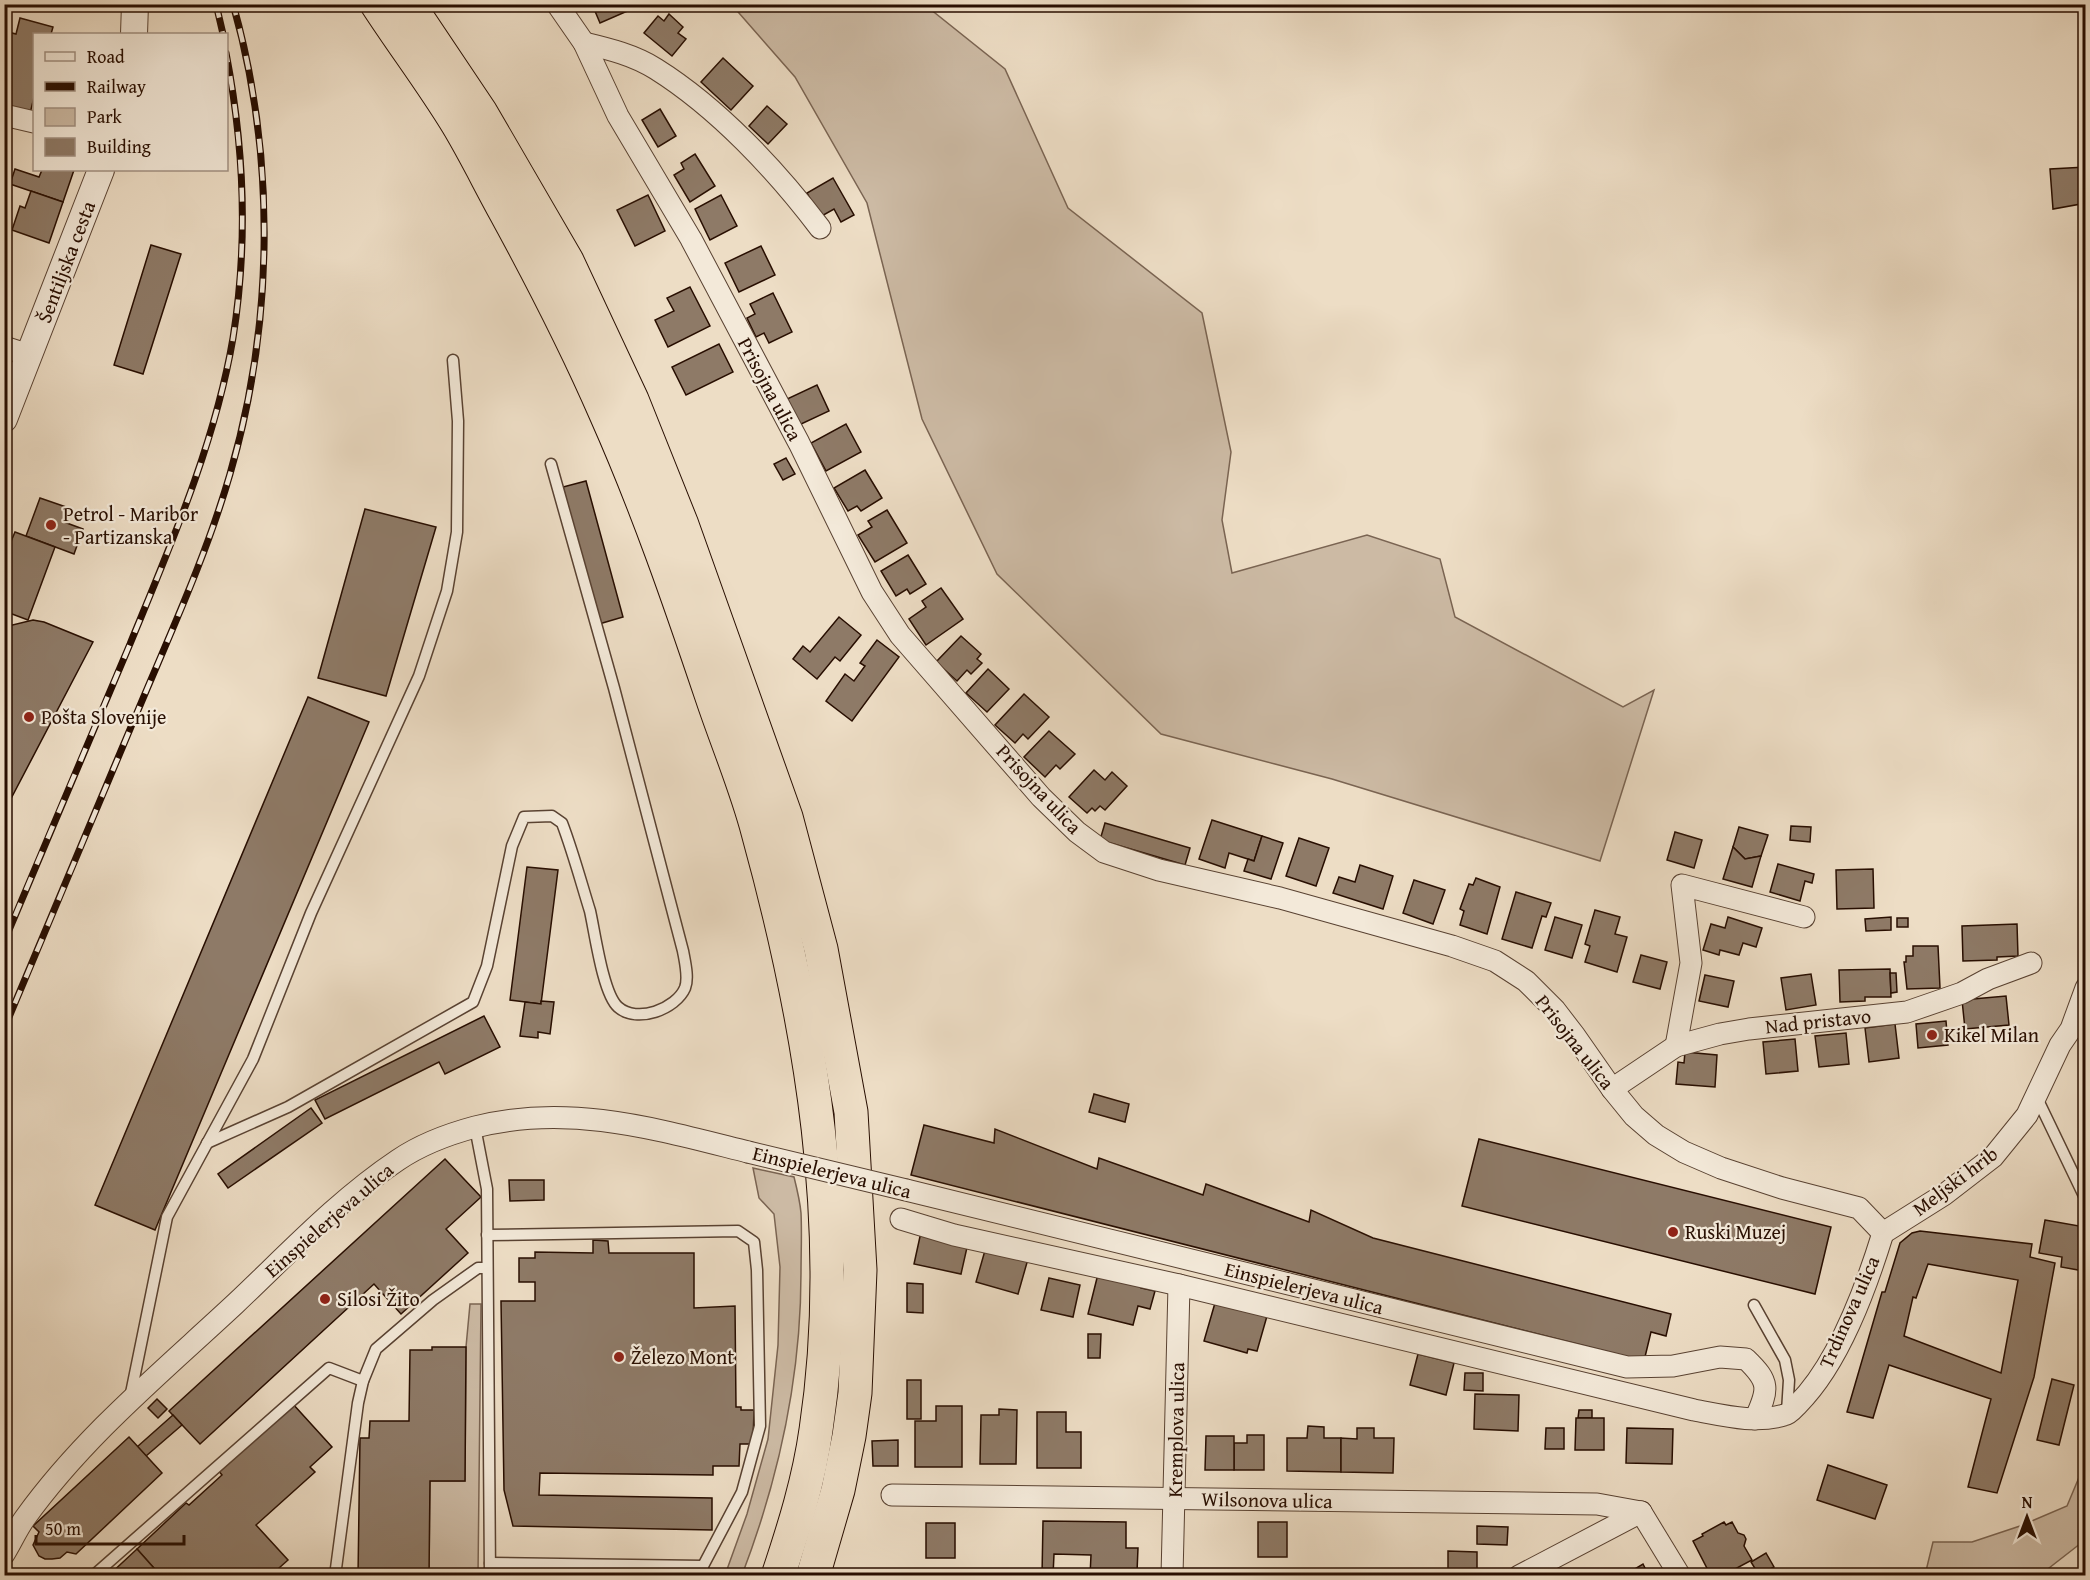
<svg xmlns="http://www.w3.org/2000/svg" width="2090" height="1580" viewBox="0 0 2090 1580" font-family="'Gentium Book Plus',serif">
  <rect width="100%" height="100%" fill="#edddc5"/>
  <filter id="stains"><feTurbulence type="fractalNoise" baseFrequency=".00333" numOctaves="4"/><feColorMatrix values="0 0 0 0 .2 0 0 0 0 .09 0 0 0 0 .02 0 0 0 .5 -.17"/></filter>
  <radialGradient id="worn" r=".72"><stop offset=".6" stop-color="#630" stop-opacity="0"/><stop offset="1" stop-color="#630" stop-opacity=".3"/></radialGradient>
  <!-- green -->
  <g fill="#ccbaa4" stroke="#7a6452" stroke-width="1.5">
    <polygon points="732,5 925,5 1005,69 1068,208 1202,313 1231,452 1222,520 1232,573 1367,535 1440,559 1455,617 1623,707 1654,690 1600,861 1332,779 1161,734 997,574 922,419 867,203 795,77"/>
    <path d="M753,1168L794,1177C797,1189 800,1201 801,1213C802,1233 801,1253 801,1273C801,1377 779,1478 742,1575H725L747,1514L768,1439L778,1345L780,1267L774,1214L759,1198Z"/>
    <polygon points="470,1304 481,1304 478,1575 429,1576 430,1481 465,1481 466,1347"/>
    <polygon points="2085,1463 2085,1540 2040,1575 1925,1575 1933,1542 1972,1542 2020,1526 2067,1506"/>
  </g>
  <!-- building -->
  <g fill="#8e7a67" stroke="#280e01" stroke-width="1.5" fill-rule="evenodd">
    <polygon points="592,4 639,4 639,6 600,23"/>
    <polygon points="669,14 683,27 678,33 686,39 672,56 644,33 658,16 664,21"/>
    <polygon points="20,18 53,27 51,34 34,34 34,97 29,118 4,111 4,75 8,59 4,58 4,44 8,32 16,34"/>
    <polygon points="723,58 753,86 731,110 701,82"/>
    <polygon points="767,106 787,124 768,144 749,126"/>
    <polygon points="660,109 676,136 658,147 642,120"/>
    <polygon points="695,154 715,186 690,202 674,175 684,169 681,163"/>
    <polygon points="2086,167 2086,203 2053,209 2050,169"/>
    <polygon points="15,169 39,177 42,170 74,170 63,202 10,184"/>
    <polygon points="833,178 854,215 841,222 834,209 820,217 807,193"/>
    <polygon points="31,191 63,202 49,243 12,230 20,206 25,208"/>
    <polygon points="648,195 665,231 635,246 617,210"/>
    <polygon points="721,195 737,226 710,240 695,209"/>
    <polygon points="151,245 181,254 143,374 114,365"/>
    <polygon points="761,246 775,275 739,292 725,263"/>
    <polygon points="690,287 710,326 668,347 655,320 674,311 667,298"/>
    <polygon points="773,293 792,332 769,343 764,333 756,337 747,318 755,314 750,304"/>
    <polygon points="719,344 733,372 686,395 672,367"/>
    <polygon points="817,385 829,411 799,425 787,399"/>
    <polygon points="846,424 861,452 826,471 811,443"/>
    <polygon points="786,458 795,474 783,480 774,464"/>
    <polygon points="865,470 882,498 861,511 857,506 848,511 834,488"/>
    <polygon points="586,481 623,617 599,624 563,487"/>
    <polygon points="40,498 69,508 64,522 83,529 74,554 26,536"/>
    <polygon points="365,509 436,527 386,696 318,678"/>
    <polygon points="887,510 907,543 875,562 858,535 872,527 868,521"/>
    <polygon points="15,532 55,547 28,620 4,611 4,558"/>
    <polygon points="908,555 926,584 910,594 907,589 896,596 881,571"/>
    <polygon points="941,588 963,619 926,645 909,619 926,607 922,601"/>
    <polygon points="839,617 861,635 840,661 835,657 817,679 793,659 803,646 810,652"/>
    <polygon points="33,620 44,622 93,642 4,812 4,627"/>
    <polygon points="961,636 981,654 977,659 982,663 971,674 967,670 957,681 936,662"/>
    <polygon points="877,640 899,657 852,721 826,701 845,674 854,681 865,666 860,663"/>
    <polygon points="988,669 1009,689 987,712 966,693"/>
    <polygon points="1024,694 1049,717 1028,739 1023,734 1015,743 995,725"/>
    <polygon points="308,697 369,722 155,1230 95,1205"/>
    <polygon points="1049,731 1075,754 1060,769 1056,765 1045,777 1024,757"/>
    <polygon points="1094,770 1105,780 1112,772 1127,786 1105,810 1100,806 1095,811 1092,808 1087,813 1069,797"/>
    <polygon points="1212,820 1262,836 1254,861 1229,853 1225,868 1199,859"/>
    <polygon points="1105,823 1190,848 1185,865 1100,840"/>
    <polygon points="1791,826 1811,827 1810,842 1790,840"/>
    <polygon points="1739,827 1768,835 1761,856 1745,859 1733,847"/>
    <polygon points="1675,832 1702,840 1694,868 1667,860"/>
    <polygon points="1262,836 1283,843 1271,879 1244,871 1248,859 1254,861"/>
    <polygon points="1299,838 1329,848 1316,886 1286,876"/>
    <polygon points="1733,847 1745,859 1761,856 1752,887 1723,879"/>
    <polygon points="1778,864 1814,874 1812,883 1805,881 1800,901 1770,892"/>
    <polygon points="1360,865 1393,876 1383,909 1333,893 1339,877 1355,882"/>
    <polygon points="527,867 558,870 541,1004 510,1000"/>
    <polygon points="1873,869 1874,908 1837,909 1836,870"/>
    <polygon points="1476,878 1500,887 1487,934 1460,925 1464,911 1460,909 1469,884 1473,885"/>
    <polygon points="1414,880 1445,890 1433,924 1403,913"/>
    <polygon points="1516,892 1551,903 1546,917 1542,916 1532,948 1502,939"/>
    <polygon points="1595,910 1620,917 1615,934 1627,937 1617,972 1585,962 1590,946 1585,944"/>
    <polygon points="1555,917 1582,925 1572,958 1545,950"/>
    <polygon points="1728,917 1762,928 1756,947 1743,943 1739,955 1720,950 1719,955 1703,950 1711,924 1725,928"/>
    <polygon points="1891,917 1891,930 1866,931 1865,919"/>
    <rect x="1897" y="918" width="11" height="9"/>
    <polygon points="2017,924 2018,956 1997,957 1997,960 1963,961 1962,926"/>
    <polygon points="1913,946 1938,946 1940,988 1907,989 1904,962 1906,962 1906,956 1913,956"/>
    <polygon points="1641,955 1667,962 1660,989 1633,982"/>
    <polygon points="1890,969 1891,997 1865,997 1865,1001 1840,1002 1839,970"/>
    <polygon points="1890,973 1896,973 1897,992 1891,993"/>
    <polygon points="1811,974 1816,1005 1786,1010 1781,978"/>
    <polygon points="1705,975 1734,981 1728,1007 1699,1001"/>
    <polygon points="2006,996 2009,1025 1965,1029 1962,1000"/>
    <polygon points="541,1001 554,1002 550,1034 538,1032 538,1038 520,1036 525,1002 541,1004"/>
    <polygon points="484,1016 500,1047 445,1074 439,1062 325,1119 315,1100"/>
    <polygon points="1946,1021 1948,1045 1918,1048 1916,1024"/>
    <polygon points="1895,1024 1899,1058 1869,1062 1865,1028"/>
    <polygon points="1846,1033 1849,1064 1819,1067 1815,1036"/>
    <polygon points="1795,1039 1798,1071 1766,1074 1763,1042"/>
    <polygon points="1685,1052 1717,1055 1715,1087 1676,1084 1678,1062 1684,1063"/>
    <polygon points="1094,1094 1129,1104 1125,1122 1089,1112"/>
    <polygon points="311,1108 322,1123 228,1188 218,1174"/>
    <polygon points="924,1125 994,1143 995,1129 1097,1169 1099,1158 1203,1195 1206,1184 1309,1222 1311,1210 1373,1238 1671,1314 1666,1336 1651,1332 1644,1361 911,1175"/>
    <polygon points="1479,1139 1831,1227 1815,1294 1462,1206"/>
    <polygon points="445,1159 481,1197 446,1229 468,1253 401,1314 374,1284 200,1444 169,1411"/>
    <polygon points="509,1180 544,1180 544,1200 510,1201"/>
    <polygon points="2045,1220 2085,1227 2081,1245 2086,1246 2084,1271 2061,1267 2062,1257 2039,1253"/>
    <path d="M1920,1231L2032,1244L2030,1257L2055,1263L2034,1377L1997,1493L1968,1487L1991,1399L1889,1365L1873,1418L1847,1412L1882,1292H1885L1900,1243L1912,1233ZM1928,1264L2018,1280L2001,1373L1904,1336L1913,1297L1916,1298Z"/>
    <polygon points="921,1232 968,1243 961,1274 914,1264"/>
    <polygon points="593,1240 608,1241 609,1253 694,1253 694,1308 735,1306 736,1407 741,1407 741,1410 754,1410 753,1444 740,1444 739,1466 713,1466 713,1475 540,1473 539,1495 712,1498 712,1530 513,1526 504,1490 501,1301 535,1301 535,1282 519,1282 519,1258 535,1258 535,1252 593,1253"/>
    <polygon points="986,1247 1028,1259 1018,1294 976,1282"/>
    <polygon points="1098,1274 1142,1284 1141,1288 1155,1291 1150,1309 1138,1306 1133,1325 1088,1314"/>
    <polygon points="1049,1278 1080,1285 1073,1317 1041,1310"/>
    <polygon points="907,1283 923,1284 923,1313 907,1312"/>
    <polygon points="1215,1303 1267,1316 1257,1351 1248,1349 1247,1353 1204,1341"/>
    <polygon points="1088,1334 1101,1334 1100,1358 1088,1358"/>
    <polygon points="432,1347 466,1347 465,1481 430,1481 429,1576 358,1576 360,1438 369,1438 370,1421 409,1421 410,1350 432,1350"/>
    <polygon points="1418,1354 1454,1363 1446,1395 1410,1385"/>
    <polygon points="1465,1373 1483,1373 1483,1391 1464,1390"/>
    <polygon points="2052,1379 2074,1385 2059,1445 2037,1440"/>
    <rect x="907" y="1380" width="14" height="39"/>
    <polygon points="1475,1394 1519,1395 1518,1431 1474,1429"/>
    <polygon points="157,1399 167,1409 158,1418 148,1408"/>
    <polygon points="292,1403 332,1447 310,1467 315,1472 256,1525 288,1560 270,1576 161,1576 137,1549 186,1503 189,1505 222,1475 218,1470"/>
    <polygon points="936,1406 962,1406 962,1467 915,1467 915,1421 936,1421"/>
    <polygon points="999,1409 1017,1410 1016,1464 980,1464 981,1415 999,1415"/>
    <polygon points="1579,1410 1592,1410 1592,1418 1578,1418"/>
    <polygon points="1037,1412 1066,1412 1066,1432 1081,1432 1081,1468 1037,1468"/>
    <polygon points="173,1415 182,1425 146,1456 137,1447"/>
    <polygon points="1576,1418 1604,1418 1604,1450 1575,1450"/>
    <polygon points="1308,1426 1324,1427 1324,1438 1341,1438 1341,1472 1287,1471 1287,1438 1307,1438"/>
    <polygon points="1357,1428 1374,1428 1374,1438 1394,1438 1393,1473 1341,1472 1341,1438 1357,1439"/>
    <polygon points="1546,1428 1564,1428 1564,1449 1545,1449"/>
    <polygon points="1627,1428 1673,1429 1672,1464 1626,1463"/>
    <polygon points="1247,1435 1264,1435 1264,1470 1234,1470 1234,1443 1247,1443"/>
    <polygon points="1206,1436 1234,1436 1234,1470 1205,1470"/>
    <polygon points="129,1437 162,1473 76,1554 67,1552 60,1558 52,1559 45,1559 39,1556 33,1545 39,1532 33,1526"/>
    <polygon points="898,1440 898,1466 873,1466 872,1441"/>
    <polygon points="1828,1465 1887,1485 1875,1519 1817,1500"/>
    <polygon points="1043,1521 1126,1522 1126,1548 1138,1548 1137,1572 1125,1572 1125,1576 1090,1576 1091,1555 1054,1554 1053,1576 1042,1576"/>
    <rect x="1258" y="1522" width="29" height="35"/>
    <polygon points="1724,1522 1726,1525 1732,1522 1738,1533 1744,1535 1746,1539 1744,1546 1752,1560 1722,1576 1711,1576 1693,1541 1703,1536 1702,1534"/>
    <rect x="926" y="1523" width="29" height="35"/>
    <polygon points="1477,1526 1508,1527 1507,1545 1477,1544"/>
    <polygon points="137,1549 161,1576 108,1576"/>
    <polygon points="1448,1551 1477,1552 1477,1576 1448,1576"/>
    <polygon points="1766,1553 1774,1567 1759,1575 1751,1562"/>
    <polygon points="1643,1564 1649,1576 1623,1576"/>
  </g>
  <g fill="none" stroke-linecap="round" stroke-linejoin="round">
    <defs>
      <g id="service">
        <polyline points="2037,1098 2086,1200"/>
        <polyline points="475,1127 487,1189 490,1576"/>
        <path d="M207,1143L288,1107L473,1002L487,966L512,846L524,817L552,816L562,823C573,852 581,882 590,911C595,933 603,994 618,1007C637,1024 676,1009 685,988C689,978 685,962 683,951L614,688L551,464"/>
        <polyline points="487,1235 738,1231 754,1242 757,1270 760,1426 742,1492 703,1566"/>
        <polyline points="1754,1305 1785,1360 1789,1380 1787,1412"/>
        <polyline points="130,1398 167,1217 253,1059 311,913 419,676 447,591 457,532 458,421 453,360"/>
        <polyline points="490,1563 703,1566 700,1576"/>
        <polyline points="93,1576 329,1368 363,1381"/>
        <polyline points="335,1576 358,1403 363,1381 376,1349 433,1300 478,1268 486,1268"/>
      </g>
      <g id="minor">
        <polyline points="557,4 584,43 618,116 691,239 799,443 872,592 900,635 1041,797 1077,832 1104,852 1159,870 1280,898 1452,946 1495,961 1526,981 1555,1010 1575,1036 1612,1089 1634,1116 1656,1135 1684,1152 1721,1168 1782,1188 1859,1208 1883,1233"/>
        <path d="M584,43C609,49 634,55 656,69C718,108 776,170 820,228"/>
        <polyline points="4,115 34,122"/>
        <polyline points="4,347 29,355"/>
        <polyline points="1676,1046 1691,963 1682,885 1804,917"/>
        <polyline points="1612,1089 1676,1046 1720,1034 1749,1029 1907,1012 1962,993 1988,979 2031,963"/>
        <path d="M906,1190L1627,1367L1673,1366L1720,1357L1746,1359C1770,1382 1769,1389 1755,1419"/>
        <path d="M901,1219L954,1235L1179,1285L1694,1410C1722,1415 1755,1424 1784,1415C1790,1414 1794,1408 1798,1404C1839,1363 1866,1288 1883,1233"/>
        <polyline points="1883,1233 1945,1194 1993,1157 2027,1115 2060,1045 2071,1029 2086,988"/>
        <polyline points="892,1495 1597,1504 1641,1512"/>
        <polyline points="1641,1512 1680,1576"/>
        <path d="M4,1554C11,1543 17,1529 25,1518C83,1437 162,1372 235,1304C287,1255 338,1200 398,1160C420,1145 449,1134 475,1127C569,1103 656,1129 748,1152"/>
        <polyline points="1172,1576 1179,1285"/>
        <polyline points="1519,1576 1641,1512"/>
      </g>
      <g id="tertiary">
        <polyline points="134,34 135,4"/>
        <polyline points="4,419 101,170"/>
      </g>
      <g id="trunk">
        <path d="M377,4C403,44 432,82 457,123C474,151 489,182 505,211C541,277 576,345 606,414C647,506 680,602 712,697C727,742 746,786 758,832C811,1024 846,1231 816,1430C809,1480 794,1528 778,1576"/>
        <polyline points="408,4 481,113 567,261 632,400 682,525 786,817 821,949 851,1112 860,1270 855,1393 849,1436 838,1490 813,1576"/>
      </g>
    </defs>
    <!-- service casing -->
    <use href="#service" stroke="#594232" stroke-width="13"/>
    <!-- minor casing -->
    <use href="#minor" stroke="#594232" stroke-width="23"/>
    <!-- tertiary casing -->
    <use href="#tertiary" stroke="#594232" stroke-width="28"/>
    <!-- trunk casing -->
    <use href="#trunk" stroke="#280e01" stroke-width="35"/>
    <!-- service -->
    <use href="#service" stroke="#f3e9d9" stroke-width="10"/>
    <!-- minor -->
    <use href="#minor" stroke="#f3e9d9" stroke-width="21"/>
    <!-- tertiary -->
    <use href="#tertiary" stroke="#f3e9d9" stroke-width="26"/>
    <!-- trunk -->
    <use href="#trunk" stroke="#edddc5" stroke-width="33"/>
    <defs>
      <g id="rail">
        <polyline points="216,4 223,34"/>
        <path d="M4,942C46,842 88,743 130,644C171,544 215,444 233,338C248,244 244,146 226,53"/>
        <path d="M4,1029C48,925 92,820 136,715C169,636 206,557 230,474C274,323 276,156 233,4"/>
      </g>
    </defs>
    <!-- rail casing -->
    <use href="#rail" stroke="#280e01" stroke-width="7"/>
    <!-- rail -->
    <use href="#rail" stroke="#f3e9d9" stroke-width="4.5" stroke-dasharray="14" stroke-linecap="butt"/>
    <defs>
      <polyline id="minor-bridge" points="748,1152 906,1190"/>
    </defs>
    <!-- minor-bridge casing -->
    <use href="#minor-bridge" stroke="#594232" stroke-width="23" stroke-linecap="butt"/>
    <!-- minor-bridge -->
    <use href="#minor-bridge" stroke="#f3e9d9" stroke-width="21"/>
  </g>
  <!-- markers -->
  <g fill="#8f2418" stroke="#f3e9d9" stroke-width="2">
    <circle cx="51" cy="525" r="6"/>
    <circle cx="29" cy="717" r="6"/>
    <circle cx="1932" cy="1035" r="6"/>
    <circle cx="1673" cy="1232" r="6"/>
    <circle cx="325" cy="1299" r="6"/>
    <circle cx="619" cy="1357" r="6"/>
  </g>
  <g text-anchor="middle" stroke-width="4.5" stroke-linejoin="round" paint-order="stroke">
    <!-- street labels -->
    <g font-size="20" fill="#280e01" stroke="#f3e9d9">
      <text transform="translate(66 262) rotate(-69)" y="7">Šentiljska cesta</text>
      <text transform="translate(770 389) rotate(62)" y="7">Prisojna ulica</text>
      <text transform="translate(1039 789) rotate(47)" y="7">Prisojna ulica</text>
      <text transform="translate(1818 1021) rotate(-6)" y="7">Nad pristavo</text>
      <text transform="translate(1575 1042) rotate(52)" y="7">Prisojna ulica</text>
      <text transform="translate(832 1172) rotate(14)" y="7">Einspielerjeva ulica</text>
      <text transform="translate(1955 1181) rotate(-37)" y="7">Meljski hrib</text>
      <text transform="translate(329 1220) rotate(-41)" y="7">Einspielerjeva ulica</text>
      <text transform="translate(1304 1288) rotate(14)" y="7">Einspielerjeva ulica</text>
      <text transform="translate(1849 1312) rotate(-66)" y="7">Trdinova ulica</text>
      <text transform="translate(1176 1430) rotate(-89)" y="7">Kremplova ulica</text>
      <text transform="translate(1267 1500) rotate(1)" y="7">Wilsonova ulica</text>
    </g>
    <!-- poi labels -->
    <g font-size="20" fill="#280e01" stroke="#f3e9d9" text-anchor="start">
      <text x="63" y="521">Petrol - Maribor<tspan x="63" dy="23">- Partizanska</tspan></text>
      <text x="41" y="724">Pošta Slovenije</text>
      <text x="1944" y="1042">Kikel Milan</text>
      <text x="1685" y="1239">Ruski Muzej</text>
      <text x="337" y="1306">Silosi Žito</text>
      <text x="631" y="1364">Železo Mont</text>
    </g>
  </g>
  <!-- margin -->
  <rect width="2090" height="1580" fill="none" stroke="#edddc5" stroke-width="24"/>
  <rect x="6" y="6" width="2078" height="1568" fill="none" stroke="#280e01" stroke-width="3"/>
  <rect x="12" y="12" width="2066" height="1556" fill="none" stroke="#280e01" stroke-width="1.5"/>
  <!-- legend -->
  <rect x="33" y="33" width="195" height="138" fill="#f3e9d9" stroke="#a29183" stroke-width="1.5"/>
  <rect x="45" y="52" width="30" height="9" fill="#f3e9d9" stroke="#a29183" stroke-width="1.5"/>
  <text x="87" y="63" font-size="18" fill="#280e01">Road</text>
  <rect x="45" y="82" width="30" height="9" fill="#280e01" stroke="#a29183" stroke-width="1.5"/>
  <text x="87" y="93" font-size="18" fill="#280e01">Railway</text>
  <rect x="45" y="108" width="30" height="18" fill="#ccbaa4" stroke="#a29183" stroke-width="1.5"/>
  <text x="87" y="123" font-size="18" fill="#280e01">Park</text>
  <rect x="45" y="138" width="30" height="18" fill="#8e7a67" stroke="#a29183" stroke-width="1.5"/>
  <text x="87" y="153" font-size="18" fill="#280e01">Building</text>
  <!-- north arrow -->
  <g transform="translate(2027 1517)" stroke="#f3e9d9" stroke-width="4.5" paint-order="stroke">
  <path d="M0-4.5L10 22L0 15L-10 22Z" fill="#280e01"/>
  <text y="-9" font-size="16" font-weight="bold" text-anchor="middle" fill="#280e01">N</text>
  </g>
  <!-- scale -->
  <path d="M36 1535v9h148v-9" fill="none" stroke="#280e01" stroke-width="3"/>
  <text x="45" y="1535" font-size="18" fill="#280e01" stroke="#f3e9d9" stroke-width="4.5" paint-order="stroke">50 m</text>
  <rect width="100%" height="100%" filter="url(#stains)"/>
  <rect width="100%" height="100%" fill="url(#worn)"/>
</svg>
